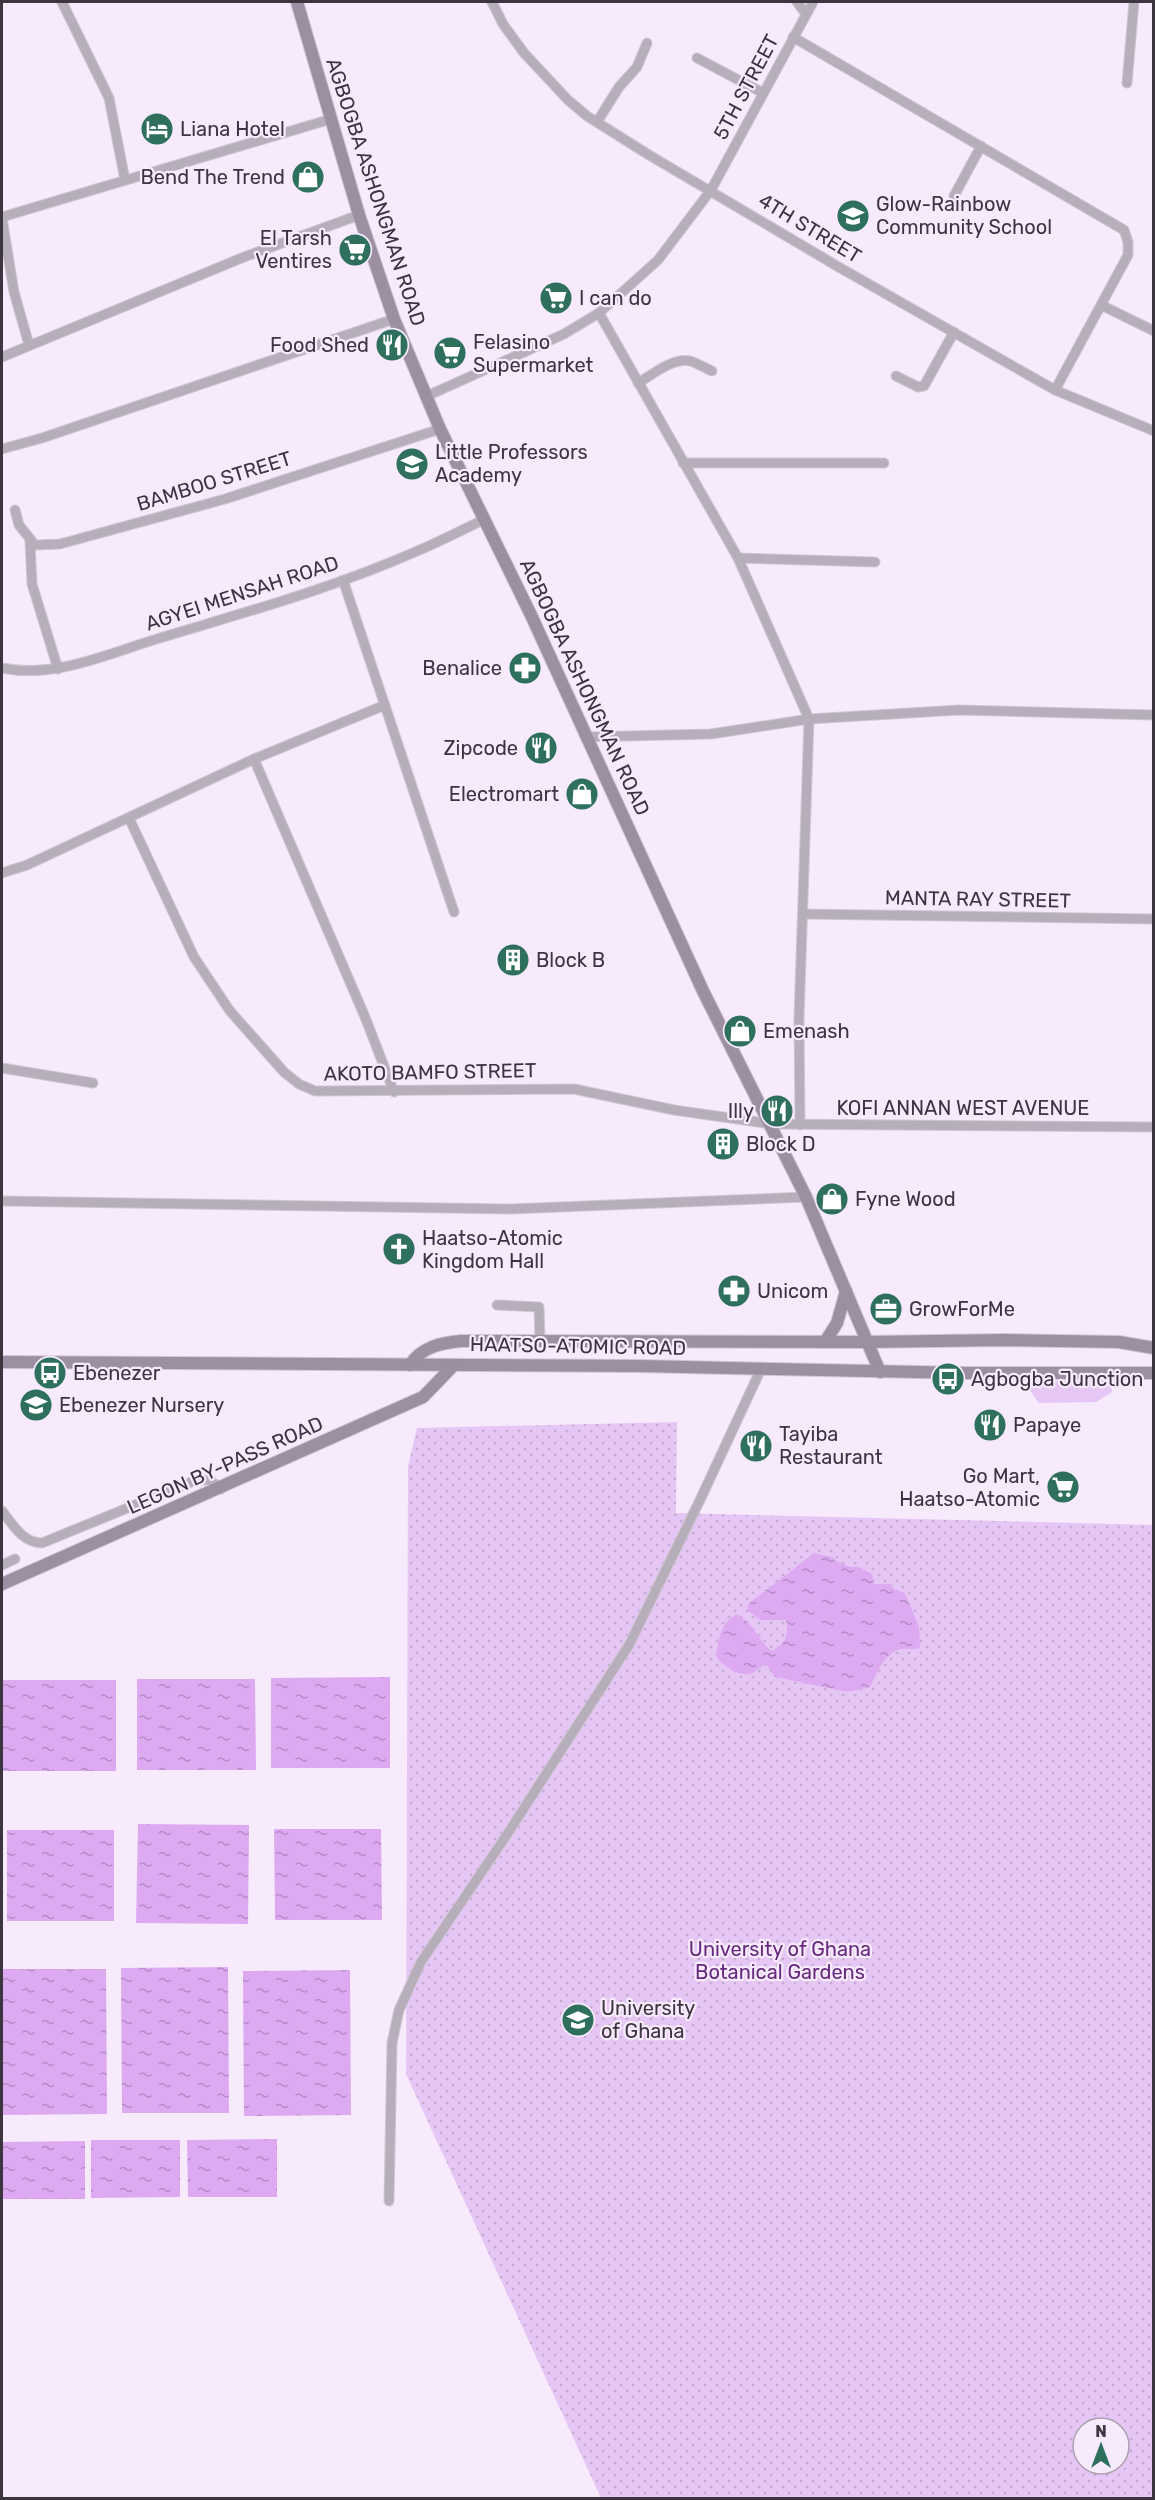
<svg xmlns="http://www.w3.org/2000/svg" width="1155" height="2500" viewBox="0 0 1155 2500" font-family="Rubik,sans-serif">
  <defs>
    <pattern id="park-dots" width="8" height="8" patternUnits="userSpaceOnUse" patternTransform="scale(1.5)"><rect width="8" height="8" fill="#e6c6f4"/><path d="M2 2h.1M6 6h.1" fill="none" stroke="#c6abd2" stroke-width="1.8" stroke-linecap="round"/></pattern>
    <pattern id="water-ripples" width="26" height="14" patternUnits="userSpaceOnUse" patternTransform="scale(1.5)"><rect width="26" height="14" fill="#ddaaf2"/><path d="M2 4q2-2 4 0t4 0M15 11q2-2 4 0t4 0" fill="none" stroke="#b48bc5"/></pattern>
  </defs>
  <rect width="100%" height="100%" fill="#f6eafc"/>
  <!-- green -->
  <polygon fill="#e6c6f4" points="1104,1380 1112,1385 1112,1392 1096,1402 1039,1403 1028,1388 1031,1381"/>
  <!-- park -->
  <path fill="url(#park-dots)" fill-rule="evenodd" d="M677,1422L676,1513L1153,1525V2498H601L406,2074L408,1466L417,1428ZM1083,2428H1119V2464H1083Z"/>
  <!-- water -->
  <g fill="url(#water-ripples)">
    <path d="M814,1553L832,1557L838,1562L850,1567H858L872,1574L874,1584H891L894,1589L905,1593L919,1627L920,1648C913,1650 908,1648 901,1649C884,1653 877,1673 870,1687L848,1692L775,1677L766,1664C761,1666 755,1673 749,1674C738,1676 722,1666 716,1656C719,1638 720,1623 737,1614C753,1623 758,1639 771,1651C786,1644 789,1635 786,1620H761L748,1611V1604Z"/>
    <polygon points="390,1677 390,1768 271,1768 271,1678"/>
    <polygon points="137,1679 255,1679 256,1770 137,1770"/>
    <rect x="2" y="1680" width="114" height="91"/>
    <polygon points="138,1824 249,1825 248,1924 136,1923"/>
    <polygon points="274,1829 381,1829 382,1920 275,1920"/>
    <rect x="7" y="1830" width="107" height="91"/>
    <polygon points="228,1967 229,2113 122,2113 121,1968"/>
    <polygon points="2,1969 106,1969 107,2114 2,2115"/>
    <polygon points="350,1970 351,2115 244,2116 243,1971"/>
    <polygon points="277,2139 277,2197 188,2197 187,2140"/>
    <polygon points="91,2140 180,2140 180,2197 91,2198"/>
    <polygon points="85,2141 85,2199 2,2199 2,2142"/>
  </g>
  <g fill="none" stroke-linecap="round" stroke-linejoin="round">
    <defs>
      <g id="street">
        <polyline points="62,2 109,98 125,180"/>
        <polyline points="492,2 503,24 524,53 568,100 587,116 649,155 837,266 1055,390 1154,431"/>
        <polyline points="797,2 806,14"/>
        <polyline points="793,37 1124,230 1128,242 1128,255 1055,390"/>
        <polyline points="697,58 763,93"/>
        <polyline points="1127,83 1134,2"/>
        <polyline points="597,122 619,87 637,67 647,43"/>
        <polyline points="954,196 981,146"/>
        <polyline points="2,217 331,119"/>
        <polyline points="2,218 14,292 29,345"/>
        <polyline points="1101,305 1154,331"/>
        <polyline points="599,313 738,558 809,719 799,1018 800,1125"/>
        <polyline points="2,357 244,257 359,215"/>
        <polyline points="896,376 918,387 924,386 954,332"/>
        <path d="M638,383C652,375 673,357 690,361C697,363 705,368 712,371"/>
        <polyline points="427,396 564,334 599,313 658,260 711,190 813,2"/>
        <polyline points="2,449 42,438 394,319"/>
        <polyline points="683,463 884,463"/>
        <polyline points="15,510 19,525 35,545 60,544 225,499 440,429"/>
        <polyline points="30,541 32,584 58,669"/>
        <polyline points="738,558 875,562"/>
        <polyline points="343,580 454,912"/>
        <path d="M2,668C55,679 109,653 160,638C246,612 333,588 415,552C439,542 462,530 485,519"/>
        <polyline points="585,737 711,734 809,719 959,710 1154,715"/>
        <polyline points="254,759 365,1017 394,1092"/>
        <polyline points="129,818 194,957 230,1011 284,1072 299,1084 315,1091 574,1089 674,1110 772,1124 1154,1127"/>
        <polyline points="2,873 27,865 254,759 385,705"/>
        <polyline points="803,914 1154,919"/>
        <polyline points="2,1068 93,1083"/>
        <polyline points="2,1201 511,1209 806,1197"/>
        <polyline points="497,1305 539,1307 540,1341"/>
        <path d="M2,1511C13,1525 23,1543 42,1543L196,1480H210L221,1489"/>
        <polyline points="2,1565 15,1559"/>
        <polyline points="389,2201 392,2043 399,2010 421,1962 508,1833 629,1645 700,1500 761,1369"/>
      </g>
      <g id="secondary">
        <polyline points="297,2 359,215 394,319 440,429 531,615 703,991 806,1197 880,1372"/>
        <polyline points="825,1342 837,1323 846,1291"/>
        <polyline points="2,1362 639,1366 965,1373 1154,1373"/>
        <path d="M410,1365C421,1347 441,1343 461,1341L868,1342L1003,1340L1119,1342L1154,1348"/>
        <polyline points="2,1584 423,1397 454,1365"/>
      </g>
    </defs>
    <!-- street casing -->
    <use href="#street" stroke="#d1c6d6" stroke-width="11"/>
    <!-- secondary casing -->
    <use href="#secondary" stroke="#d1c6d6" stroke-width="14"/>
    <!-- street -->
    <use href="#street" stroke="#b7aebb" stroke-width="9"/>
    <!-- secondary -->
    <use href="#secondary" stroke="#9b8fa1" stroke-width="12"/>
  </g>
  <!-- icons -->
  <defs>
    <symbol id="hotel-disc" viewBox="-11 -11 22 22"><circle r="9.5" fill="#2f6f5e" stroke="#f6eafc"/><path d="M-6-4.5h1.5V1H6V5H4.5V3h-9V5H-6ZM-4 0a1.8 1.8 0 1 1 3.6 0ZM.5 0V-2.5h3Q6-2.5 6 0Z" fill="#fff"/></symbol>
    <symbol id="shop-disc" viewBox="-11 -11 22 22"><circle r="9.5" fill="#2f6f5e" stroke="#f6eafc"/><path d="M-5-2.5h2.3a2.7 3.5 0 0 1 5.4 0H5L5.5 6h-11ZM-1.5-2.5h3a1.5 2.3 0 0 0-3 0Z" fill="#fff"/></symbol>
    <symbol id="school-disc" viewBox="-11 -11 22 22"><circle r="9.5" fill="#2f6f5e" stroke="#f6eafc"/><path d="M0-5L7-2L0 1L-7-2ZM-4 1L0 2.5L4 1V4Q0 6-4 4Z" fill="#fff"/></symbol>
    <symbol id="supermarket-disc" viewBox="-11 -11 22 22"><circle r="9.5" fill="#2f6f5e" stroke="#f6eafc"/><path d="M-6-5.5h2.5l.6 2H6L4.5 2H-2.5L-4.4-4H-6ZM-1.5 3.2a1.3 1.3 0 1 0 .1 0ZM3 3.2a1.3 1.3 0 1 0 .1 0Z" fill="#fff"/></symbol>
    <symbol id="restaurant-disc" viewBox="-11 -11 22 22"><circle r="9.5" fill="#2f6f5e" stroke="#f6eafc"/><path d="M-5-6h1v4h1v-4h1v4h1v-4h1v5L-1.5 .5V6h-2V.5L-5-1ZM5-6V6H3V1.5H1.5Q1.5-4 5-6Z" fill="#fff"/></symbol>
    <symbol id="pharmacy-disc" viewBox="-11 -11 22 22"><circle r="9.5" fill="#2f6f5e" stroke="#f6eafc"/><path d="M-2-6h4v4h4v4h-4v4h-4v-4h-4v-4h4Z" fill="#fff"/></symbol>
    <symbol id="building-disc" viewBox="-11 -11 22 22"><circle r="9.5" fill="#2f6f5e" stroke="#f6eafc"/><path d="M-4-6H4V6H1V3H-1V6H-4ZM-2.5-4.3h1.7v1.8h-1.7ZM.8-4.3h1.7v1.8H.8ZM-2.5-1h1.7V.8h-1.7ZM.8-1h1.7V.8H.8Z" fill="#fff"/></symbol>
    <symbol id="church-disc" viewBox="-11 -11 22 22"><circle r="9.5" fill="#2f6f5e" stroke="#f6eafc"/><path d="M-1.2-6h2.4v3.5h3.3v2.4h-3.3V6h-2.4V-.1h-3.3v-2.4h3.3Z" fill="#fff"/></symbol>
    <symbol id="office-disc" viewBox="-11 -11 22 22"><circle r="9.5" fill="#2f6f5e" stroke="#f6eafc"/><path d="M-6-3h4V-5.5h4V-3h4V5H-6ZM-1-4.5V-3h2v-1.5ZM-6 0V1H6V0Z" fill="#fff"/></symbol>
    <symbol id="bus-disc" viewBox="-11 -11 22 22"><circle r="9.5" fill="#2f6f5e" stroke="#f6eafc"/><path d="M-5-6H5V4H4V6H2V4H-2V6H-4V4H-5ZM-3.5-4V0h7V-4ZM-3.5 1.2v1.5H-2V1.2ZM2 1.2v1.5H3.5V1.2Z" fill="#fff"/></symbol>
    <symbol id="university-disc" viewBox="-11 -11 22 22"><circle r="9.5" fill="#2f6f5e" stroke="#f6eafc"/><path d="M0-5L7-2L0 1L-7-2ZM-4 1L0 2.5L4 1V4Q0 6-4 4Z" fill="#fff"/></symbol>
  </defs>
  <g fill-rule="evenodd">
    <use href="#hotel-disc" x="138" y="110" width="38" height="38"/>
    <use href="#shop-disc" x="289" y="158" width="38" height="38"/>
    <use href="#school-disc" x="834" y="197" width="38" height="38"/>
    <use href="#supermarket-disc" x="336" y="231" width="38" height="38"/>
    <use href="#supermarket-disc" x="537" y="279" width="38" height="38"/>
    <use href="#restaurant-disc" x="373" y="326" width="38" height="38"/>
    <use href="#supermarket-disc" x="431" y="334" width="38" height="38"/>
    <use href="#school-disc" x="393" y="445" width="38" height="38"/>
    <use href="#pharmacy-disc" x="506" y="649" width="38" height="38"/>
    <use href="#restaurant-disc" x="522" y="729" width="38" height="38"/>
    <use href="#shop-disc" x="563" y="775" width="38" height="38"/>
    <use href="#building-disc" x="494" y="941" width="38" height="38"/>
    <use href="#shop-disc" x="721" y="1012" width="38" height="38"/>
    <use href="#restaurant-disc" x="758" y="1092" width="38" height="38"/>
    <use href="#building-disc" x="704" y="1125" width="38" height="38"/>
    <use href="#shop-disc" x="813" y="1180" width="38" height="38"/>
    <use href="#church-disc" x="380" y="1230" width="38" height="38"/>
    <use href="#pharmacy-disc" x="715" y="1272" width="38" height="38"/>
    <use href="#office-disc" x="867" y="1290" width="38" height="38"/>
    <use href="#bus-disc" x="31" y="1354" width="38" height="38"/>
    <use href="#bus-disc" x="929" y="1360" width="38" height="38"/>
    <use href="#school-disc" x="17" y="1386" width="38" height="38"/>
    <use href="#restaurant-disc" x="971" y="1406" width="38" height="38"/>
    <use href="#restaurant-disc" x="737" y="1427" width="38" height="38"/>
    <use href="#supermarket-disc" x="1044" y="1468" width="38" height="38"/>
    <use href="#university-disc" x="559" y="2001" width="38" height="38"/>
  </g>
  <g text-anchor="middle" stroke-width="4.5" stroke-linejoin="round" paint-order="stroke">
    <!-- street labels -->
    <g font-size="20" fill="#3c343f" stroke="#f6eafc">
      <text transform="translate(746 87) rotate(-62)" y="7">5TH STREET</text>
      <text transform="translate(376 192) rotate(72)" y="7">AGBOGBA ASHONGMAN ROAD</text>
      <text transform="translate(810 228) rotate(31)" y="7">4TH STREET</text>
      <text transform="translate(214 481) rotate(-17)" y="7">BAMBOO STREET</text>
      <text transform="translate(242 593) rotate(-18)" y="7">AGYEI MENSAH ROAD</text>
      <text transform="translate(585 687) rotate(65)" y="7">AGBOGBA ASHONGMAN ROAD</text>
      <text transform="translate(978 899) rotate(1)" y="7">MANTA RAY STREET</text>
      <text transform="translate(430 1072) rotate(-1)" y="7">AKOTO BAMFO STREET</text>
      <text x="963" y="1115">KOFI ANNAN WEST AVENUE</text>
      <text transform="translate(578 1346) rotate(1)" y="7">HAATSO-ATOMIC ROAD</text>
      <text transform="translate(225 1465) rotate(-24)" y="7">LEGON BY-PASS ROAD</text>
    </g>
    <!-- poi labels -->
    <g font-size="20" fill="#3c343f" stroke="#f6eafc" text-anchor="start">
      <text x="180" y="136">Liana Hotel</text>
      <text x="285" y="184" text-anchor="end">Bend The Trend</text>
      <text x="876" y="211">Glow-Rainbow<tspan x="876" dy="23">Community School</tspan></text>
      <text x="332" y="245" text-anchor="end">El Tarsh<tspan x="332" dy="23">Ventires</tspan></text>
      <text x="579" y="305">I can do</text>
      <text x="473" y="349">Felasino<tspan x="473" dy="23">Supermarket</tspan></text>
      <text x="369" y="352" text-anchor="end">Food Shed</text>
      <text x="435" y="459">Little Professors<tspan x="435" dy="23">Academy</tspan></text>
      <text x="502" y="675" text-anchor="end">Benalice</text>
      <text x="518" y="755" text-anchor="end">Zipcode</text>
      <text x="559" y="801" text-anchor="end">Electromart</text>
      <text x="536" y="967">Block B</text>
      <text x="763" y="1038">Emenash</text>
      <text x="754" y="1118" text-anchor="end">Illy</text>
      <text x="746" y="1151">Block D</text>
      <text x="855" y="1206">Fyne Wood</text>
      <text x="422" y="1245">Haatso-Atomic<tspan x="422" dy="23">Kingdom Hall</tspan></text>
      <text x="757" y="1298">Unicom</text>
      <text x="909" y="1316">GrowForMe</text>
      <text x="73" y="1380">Ebenezer</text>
      <text x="971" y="1386">Agbogba Junction</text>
      <text x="59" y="1412">Ebenezer Nursery</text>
      <text x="1013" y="1432">Papaye</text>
      <text x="779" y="1441">Tayiba<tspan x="779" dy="23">Restaurant</tspan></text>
      <text x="1040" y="1483" text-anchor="end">Go Mart,<tspan x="1040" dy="23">Haatso-Atomic</tspan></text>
      <text x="601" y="2015">University<tspan x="601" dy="23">of Ghana</tspan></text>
    </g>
    <!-- park labels -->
    <g font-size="20" fill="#66297d" stroke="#f6eafc">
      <text x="780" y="1956">University of Ghana<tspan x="780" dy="23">Botanical Gardens</tspan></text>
    </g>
  </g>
  <!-- border -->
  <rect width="1155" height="2500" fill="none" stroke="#3c343f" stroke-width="6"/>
  <!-- north arrow -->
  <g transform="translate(1101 2446)"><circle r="28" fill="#f6eafc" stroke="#aca1b0" stroke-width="1.5"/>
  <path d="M0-4.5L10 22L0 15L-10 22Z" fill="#2f6f5e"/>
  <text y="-9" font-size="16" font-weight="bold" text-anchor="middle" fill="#3c343f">N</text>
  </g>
</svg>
